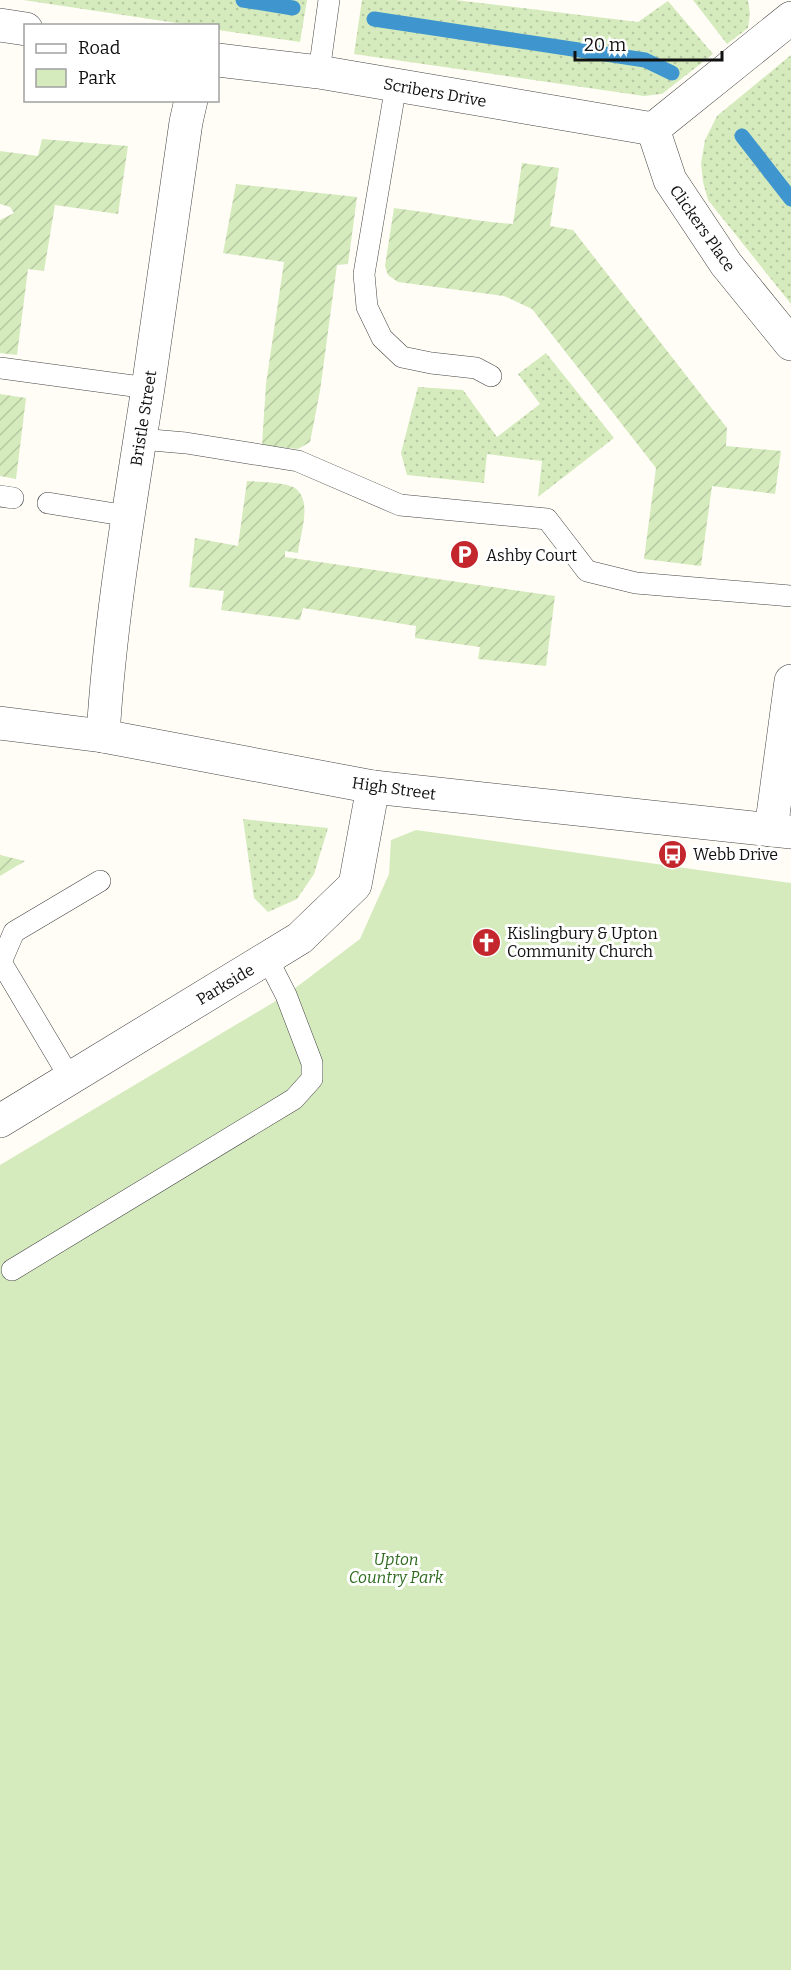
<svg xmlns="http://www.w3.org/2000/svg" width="791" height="1970" viewBox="0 0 791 1970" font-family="Bitter,serif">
  <defs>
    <pattern id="grass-dots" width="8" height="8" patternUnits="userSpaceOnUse" patternTransform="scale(1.5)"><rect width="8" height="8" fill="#d5ebbd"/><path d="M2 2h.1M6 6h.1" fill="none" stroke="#b6c8a1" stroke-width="1.8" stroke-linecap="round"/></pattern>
    <pattern id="garden-furrows" width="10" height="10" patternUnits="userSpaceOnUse" patternTransform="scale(1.5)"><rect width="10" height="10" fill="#d5ebbd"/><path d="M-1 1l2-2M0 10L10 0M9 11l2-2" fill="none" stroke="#b6c8a1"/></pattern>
  </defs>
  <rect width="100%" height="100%" fill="#fffdf5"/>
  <!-- grass -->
  <g fill="url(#grass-dots)">
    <polygon points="23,0 307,0 300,42 218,30 218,26 190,25"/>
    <polygon points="362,0 455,0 638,22 668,1 713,54 662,94 644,96 354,54"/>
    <polygon points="693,0 748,0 750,14 748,28 727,44"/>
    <polygon points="791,55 791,304 708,200 703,182 701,163 705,140 717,116"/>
    <polygon points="546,353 614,438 538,497 542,461 487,454 484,483 407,475 401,453 418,387 463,390 497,437 540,404 518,374"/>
    <polygon points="243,819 328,828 314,874 297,899 268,912 254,898"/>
  </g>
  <!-- park -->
  <polygon fill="#d5ebbd" points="416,830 791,883 791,1970 0,1970 0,1165 286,995 360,939 389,874 391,840"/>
  <!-- garden -->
  <g fill="url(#garden-furrows)">
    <polygon points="42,139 128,146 118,214 55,205 44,271 28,269 17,355 0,353 0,220 14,213 10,207 0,204 0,151 38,156"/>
    <path d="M522,163L559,168L550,226L573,230L727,428L726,446L781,451L775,494L712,486L701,566L644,559L656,468L532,309L504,296L398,282L388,275L385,266L394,208C434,213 473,221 513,224Z"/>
    <polygon points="236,184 357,197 348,264 337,265 320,391 310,442 298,449 262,445 266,384 284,262 223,253"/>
    <polygon points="0,394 26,398 16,479 0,476"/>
    <path d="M247,481C259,482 283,482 293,487C314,498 300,534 298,553L285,551V557L555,596L546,666L478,659L480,647L415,638L416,626L303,608L300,620L221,610L224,591L189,587L195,538L238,546Z"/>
    <polygon points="0,855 25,861 0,876"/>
  </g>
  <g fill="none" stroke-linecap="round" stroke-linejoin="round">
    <!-- stream -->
    <g stroke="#3f96cf" stroke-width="15">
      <polyline points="243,0 293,8"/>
      <polyline points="374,19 645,60 672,73"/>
      <polyline points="742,136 791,199"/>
    </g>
    <defs>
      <g id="lane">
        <polyline points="319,72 329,0"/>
        <polyline points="396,85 364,274 367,307 382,338 402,357 431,363 476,368 491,376"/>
        <polyline points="0,368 148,388"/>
        <polyline points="140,439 186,443 298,461 400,505 547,519 587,571 636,583 791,596"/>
        <polyline points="0,496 13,498"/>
        <polyline points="48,503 128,516"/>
        <polyline points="70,1078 1,962 14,932 100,881"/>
        <polyline points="12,1270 294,1099 312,1079 312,1063 286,995 267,958"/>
      </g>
      <g id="street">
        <polyline points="0,25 26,29"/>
        <polyline points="218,60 319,72 653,129"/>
        <polyline points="653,129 670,180 726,264 791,344"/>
        <polyline points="653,129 791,18"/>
        <polyline points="0,723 103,736 373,787 791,832"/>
        <path d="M103,736C110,619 130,504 148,388C161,300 173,211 186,122L191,100"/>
        <polyline points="771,830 791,681"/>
        <polyline points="0,1121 300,938 355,885 373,787"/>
      </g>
    </defs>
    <!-- lane casing -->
    <use href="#lane" stroke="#444" stroke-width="22"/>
    <!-- street casing -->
    <use href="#street" stroke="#444" stroke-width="34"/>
    <!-- lane -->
    <use href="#lane" stroke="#fff" stroke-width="21"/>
    <!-- street -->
    <use href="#street" stroke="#fff" stroke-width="33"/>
  </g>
  <!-- icons -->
  <defs>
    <symbol id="parking-disc" viewBox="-11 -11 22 22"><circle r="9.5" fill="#c4262e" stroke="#fff"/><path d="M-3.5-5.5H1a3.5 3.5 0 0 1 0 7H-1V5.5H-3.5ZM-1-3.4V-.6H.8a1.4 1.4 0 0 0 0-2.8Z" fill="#fff"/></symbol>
    <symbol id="bus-disc" viewBox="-11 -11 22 22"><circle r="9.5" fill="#c4262e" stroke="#fff"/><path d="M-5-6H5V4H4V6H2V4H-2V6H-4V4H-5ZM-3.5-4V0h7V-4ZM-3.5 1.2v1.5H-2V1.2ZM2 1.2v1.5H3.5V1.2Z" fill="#fff"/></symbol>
    <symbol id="church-disc" viewBox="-11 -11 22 22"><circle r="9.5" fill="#c4262e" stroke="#fff"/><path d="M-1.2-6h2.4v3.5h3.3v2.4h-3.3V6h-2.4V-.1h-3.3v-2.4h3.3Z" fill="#fff"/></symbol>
  </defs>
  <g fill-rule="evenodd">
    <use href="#parking-disc" x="448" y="538" width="33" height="33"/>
    <use href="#bus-disc" x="656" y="838" width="33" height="33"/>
    <use href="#church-disc" x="470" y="926" width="33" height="33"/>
  </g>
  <g text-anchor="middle" stroke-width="6" stroke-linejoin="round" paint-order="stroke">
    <!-- street labels -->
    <g font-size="16" fill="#111" stroke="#fff">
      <text transform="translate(435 92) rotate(10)" y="6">Scribers Drive</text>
      <text transform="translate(703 228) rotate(55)" y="6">Clickers Place</text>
      <text transform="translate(143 418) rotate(-81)" y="6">Bristle Street</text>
      <text transform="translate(394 788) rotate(8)" y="6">High Street</text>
      <text transform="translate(225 984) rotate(-31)" y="6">Parkside</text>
    </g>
    <!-- poi labels -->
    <g font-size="16" fill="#111" stroke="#fff" text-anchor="start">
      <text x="486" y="561">Ashby Court</text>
      <text x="693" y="860">Webb Drive</text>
      <text x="507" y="939">Kislingbury &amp; Upton<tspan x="507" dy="18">Community Church</tspan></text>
    </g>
    <!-- park labels -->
    <g font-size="16" font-style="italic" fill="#2f6b1f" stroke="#fff">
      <text x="396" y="1565">Upton<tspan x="396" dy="18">Country Park</tspan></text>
    </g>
  </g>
  <!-- legend -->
  <rect x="24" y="24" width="195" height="78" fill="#ffffff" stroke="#a0a0a0" stroke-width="1.5"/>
  <rect x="36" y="44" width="30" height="9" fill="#ffffff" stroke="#a0a0a0" stroke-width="1.5"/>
  <text x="78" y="54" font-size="18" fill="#111111">Road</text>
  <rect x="36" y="69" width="30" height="18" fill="#d5ebbd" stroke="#a0a0a0" stroke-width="1.5"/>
  <text x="78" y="84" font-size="18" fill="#111111">Park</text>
  <!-- scale -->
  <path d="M575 51v9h147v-9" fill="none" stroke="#111111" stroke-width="3"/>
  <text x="584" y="51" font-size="18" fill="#111111" stroke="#ffffff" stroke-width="4.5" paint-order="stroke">20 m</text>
</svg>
